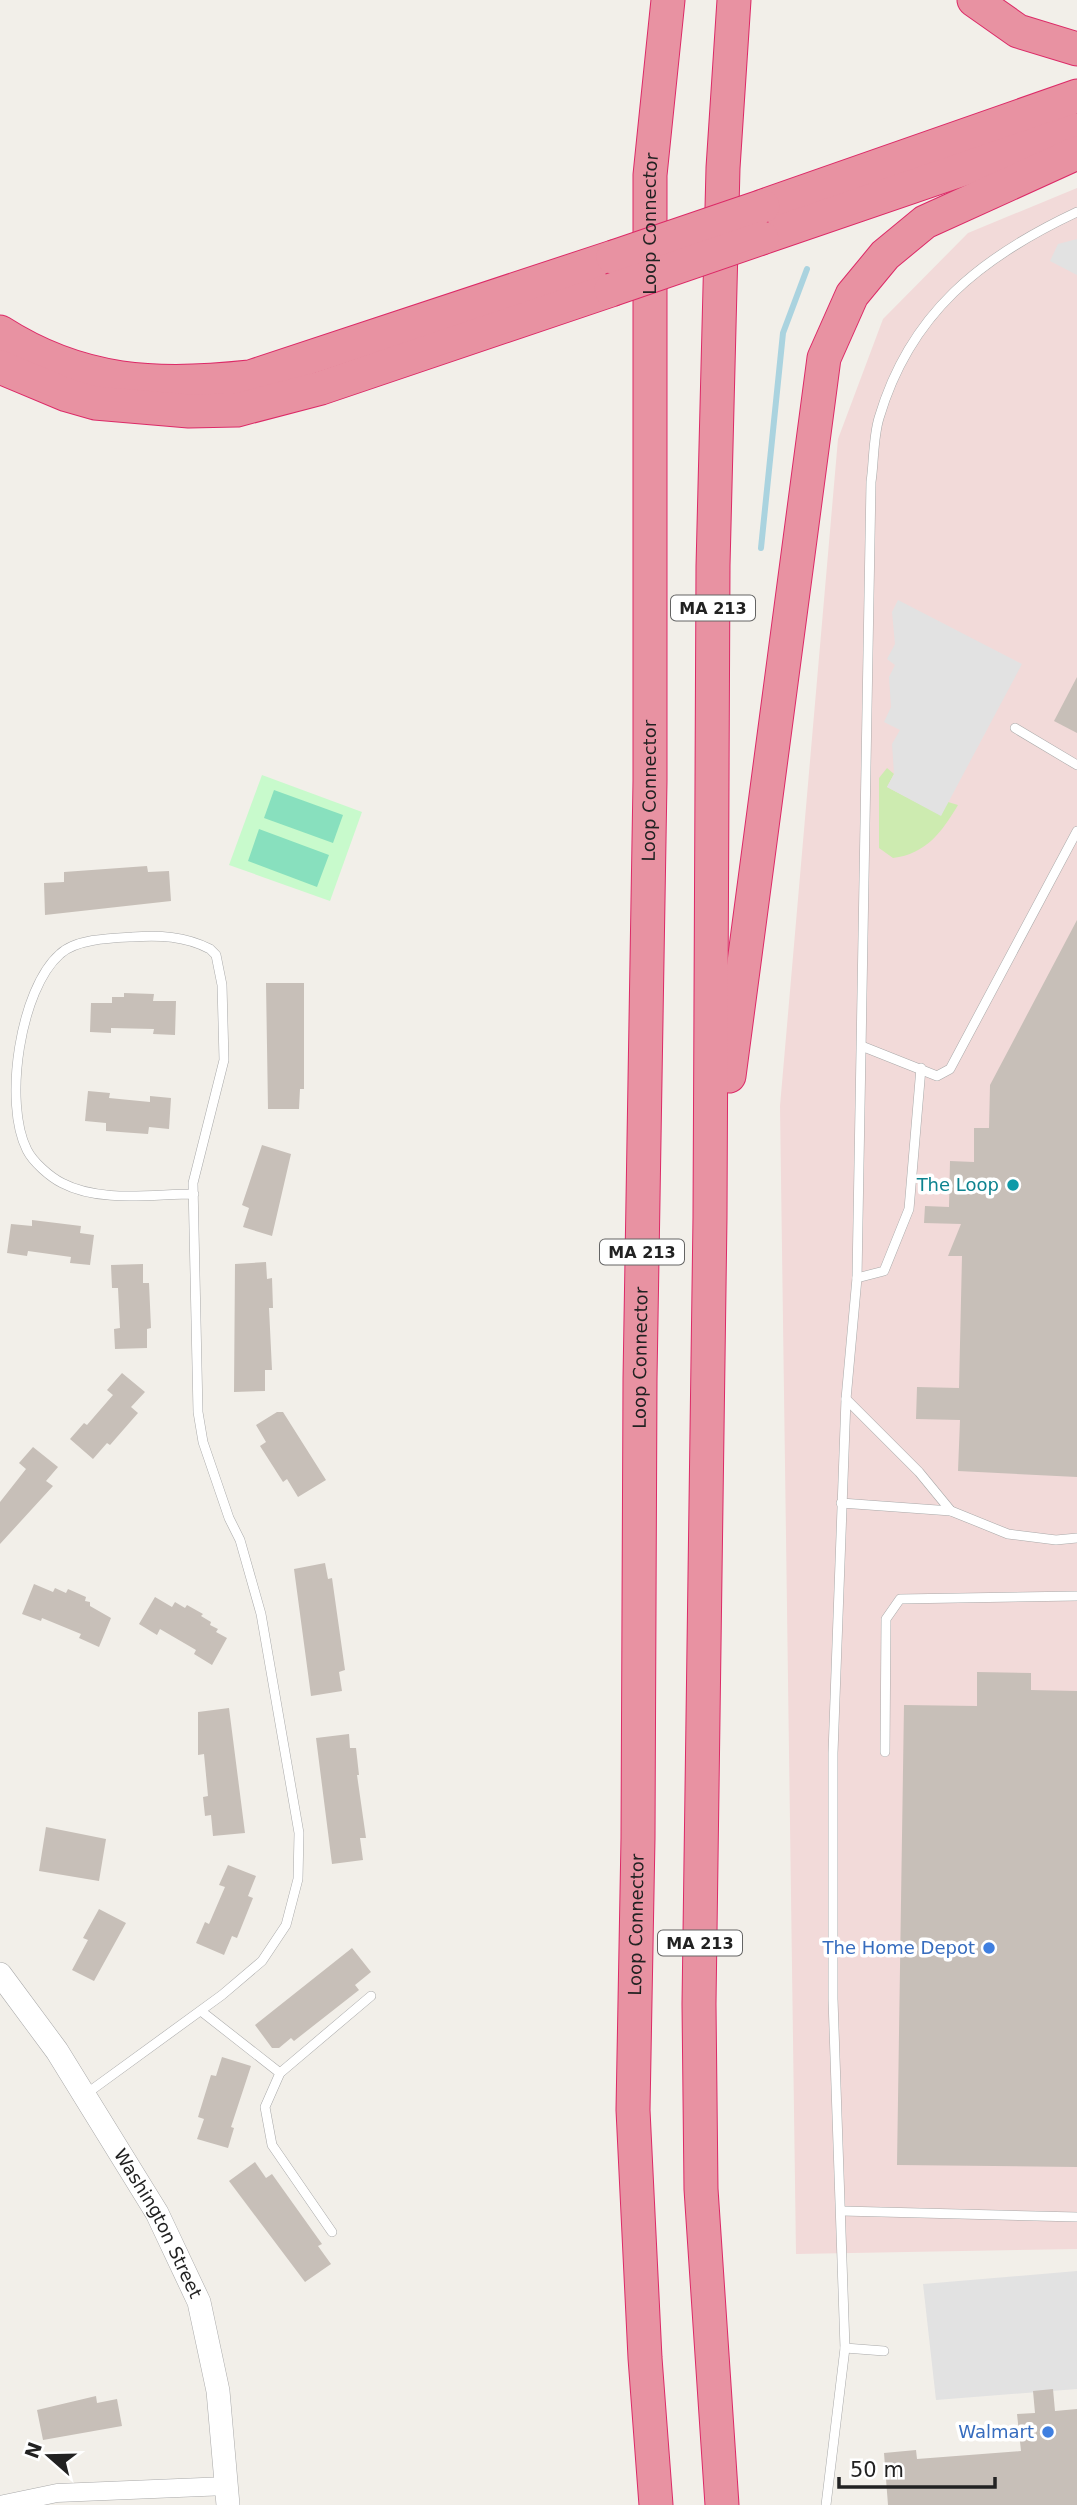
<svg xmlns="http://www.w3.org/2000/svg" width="1077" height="2505" viewBox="0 0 1077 2505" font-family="'DejaVu Sans',sans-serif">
  <rect width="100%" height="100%" fill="#f2efe9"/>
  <!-- commercial -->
  <polygon fill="#f2dad9" points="1077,188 1077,2249 796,2254 780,1106 838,439 883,319 968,233"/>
  <!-- grass -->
  <path fill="#cdebb0" d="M887,768L894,774L887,787L941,815L948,802L958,805C942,832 926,854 893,858L879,848V778Z"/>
  <!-- park -->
  <polygon fill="#c8facc" points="262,775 362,812 330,901 229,865"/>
  <!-- pitch -->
  <g fill="#88e0be">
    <polygon points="274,790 343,815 333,843 264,818"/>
    <polygon points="259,829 329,855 317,887 248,861"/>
  </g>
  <!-- parking -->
  <g fill="#e2e2e2">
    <polygon points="1077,239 1077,275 1050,261 1058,244"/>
    <polygon points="898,600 1022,664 941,816 887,787 894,774 892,744 900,730 884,722 891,707 889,677 895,665 887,659 895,644 892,612"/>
    <polygon points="1077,2271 1077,2389 936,2400 923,2284"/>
  </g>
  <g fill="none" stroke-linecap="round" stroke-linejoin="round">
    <!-- stream -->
    <polyline stroke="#aad3df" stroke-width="6" points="761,548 783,333 807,269"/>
  </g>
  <!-- building -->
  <g fill="#c7bfb8">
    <polygon points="1077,677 1077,733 1054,721"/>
    <polygon points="147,866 148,872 169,871 171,901 45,915 44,883 64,882 64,872"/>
    <polygon points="1077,920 1077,1477 958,1471 960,1420 916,1419 917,1387 959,1388 962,1256 948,1256 961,1224 924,1223 925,1206 949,1207 950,1161 974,1162 974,1128 989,1128 990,1085"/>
    <polygon points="266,983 304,983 304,1089 300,1089 299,1109 268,1109"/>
    <polygon points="124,993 154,994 153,1001 176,1001 175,1035 153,1034 154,1029 111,1028 111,1033 90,1032 91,1003 112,1003 112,997 124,997"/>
    <polygon points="88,1091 110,1093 109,1098 150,1102 150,1096 171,1098 169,1129 149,1127 148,1134 106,1131 106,1123 85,1121"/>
    <polygon points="262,1145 291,1154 272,1236 243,1227 249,1208 242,1205"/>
    <polygon points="32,1220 81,1226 80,1233 94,1235 90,1265 70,1263 71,1257 28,1251 27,1256 7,1253 11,1224 32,1226"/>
    <polygon points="266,1262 267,1279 272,1278 273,1308 269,1308 272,1370 265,1370 265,1391 234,1392 235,1264"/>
    <polygon points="143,1264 143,1283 149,1283 151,1328 147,1329 147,1348 115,1349 114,1329 120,1328 118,1288 112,1288 111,1265"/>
    <polygon points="122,1373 145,1392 131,1407 138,1413 110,1445 107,1443 93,1459 70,1439 84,1423 87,1425 113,1395 107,1390"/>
    <polygon points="277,1412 283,1412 326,1480 298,1497 287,1479 283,1482 260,1446 266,1442 256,1425"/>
    <polygon points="33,1447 58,1467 46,1481 53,1486 0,1544 0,1502 26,1469 19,1463"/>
    <polygon points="325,1563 328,1579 332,1578 345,1670 339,1672 342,1691 311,1696 294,1569"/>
    <polygon points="34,1584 53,1592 55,1588 66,1593 68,1589 86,1597 85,1601 90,1602 90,1606 111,1618 99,1647 79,1638 81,1634 42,1618 41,1621 22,1614"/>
    <polygon points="155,1597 172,1607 175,1602 185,1608 187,1605 203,1614 201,1616 211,1622 210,1625 218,1629 216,1632 227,1638 212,1665 194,1654 196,1650 160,1629 157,1635 139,1624"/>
    <polygon points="977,1672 1031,1673 1031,1690 1077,1691 1077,2167 897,2165 904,1705 977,1706"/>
    <polygon points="229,1708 245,1833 213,1836 211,1815 205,1816 203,1797 208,1796 204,1754 198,1755 198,1712"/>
    <polygon points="349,1734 350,1748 356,1748 359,1775 357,1775 366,1838 360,1838 363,1860 332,1864 316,1738"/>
    <polygon points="46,1827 106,1839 99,1881 39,1871"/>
    <polygon points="228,1865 256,1876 248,1896 253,1898 237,1938 232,1936 224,1955 196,1943 205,1922 209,1924 225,1887 219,1885"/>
    <polygon points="99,1909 126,1923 94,1981 72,1970 88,1940 83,1938"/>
    <polygon points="352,1948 371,1972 355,1985 359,1990 294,2041 291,2038 279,2048 272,2048 255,2025"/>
    <polygon points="222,2057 251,2066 231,2127 234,2128 228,2148 197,2139 204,2119 198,2117 211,2075 216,2076"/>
    <polygon points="255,2162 266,2178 272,2174 322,2244 318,2246 331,2264 305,2282 229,2181"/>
    <polygon points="1053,2389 1055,2411 1077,2409 1077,2505 888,2505 884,2453 916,2450 917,2459 1021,2451 1017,2414 1035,2413 1033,2391"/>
    <polygon points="96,2396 97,2403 117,2399 122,2426 43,2440 37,2410"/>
  </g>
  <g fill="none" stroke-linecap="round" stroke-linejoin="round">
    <defs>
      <g id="service">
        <polyline points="1015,728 1077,765"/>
        <polyline points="864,1047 937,1076 950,1069 1077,831"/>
        <polyline points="857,1278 884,1271 909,1209 921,1068"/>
        <polyline points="846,1399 919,1472 951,1511"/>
        <polyline points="841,1503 951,1511 1008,1534 1056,1540 1077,1538"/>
        <polyline points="885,1752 886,1619 900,1599 1077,1596"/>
        <polyline points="201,2011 280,2073 265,2107 272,2145 332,2232"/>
        <polyline points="280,2073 371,1996"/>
        <path d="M86,2094L222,1995L262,1961L286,1925L298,1879L299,1833L261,1614L240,1540L229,1518L203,1442L198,1412L193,1183L224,1060L222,985L216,955L210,949C185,936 159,935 132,937C111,938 76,939 60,954C20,989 3,1103 27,1150C33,1162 50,1177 62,1183C100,1203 152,1194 194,1194"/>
        <polyline points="842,2211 1077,2217"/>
        <polyline points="845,2348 884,2351"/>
        <path d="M826,2505L845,2348L833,1999V1753L846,1399L857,1278L871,482C874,462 873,438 879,418C910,313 981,257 1077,212"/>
      </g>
      <polyline id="minor" points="0,2505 57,2493 227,2486"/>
      <g id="tertiary">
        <path id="s1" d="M0,1974L57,2051L157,2213L199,2302L218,2391L228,2505"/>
      </g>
      <g id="motorway">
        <polyline points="974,0 1018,31 1077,49"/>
        <polyline points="763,206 1077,96"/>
        <polyline points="762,238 1077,130"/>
        <path d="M0,332C81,384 157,387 250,377L613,257"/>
        <polyline points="0,367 67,395 95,403 189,411 237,410 321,388 611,290"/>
        <polyline points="729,1076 824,358 852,295 885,255 925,222 1077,153"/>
        <path id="s2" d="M656,2505L645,2358L633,2110L638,1838L640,1379L650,781V175L668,0"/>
        <polyline points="722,2505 701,2189 699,2004 710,1217 713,566 723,168 734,0"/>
      </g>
    </defs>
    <!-- service casing -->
    <use href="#service" stroke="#a9a9a9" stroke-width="10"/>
    <!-- minor casing -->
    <use href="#minor" stroke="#a9a9a9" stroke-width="19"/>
    <!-- tertiary casing -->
    <use href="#tertiary" stroke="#a9a9a9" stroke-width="24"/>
    <!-- motorway casing -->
    <use href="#motorway" stroke="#dc2a67" stroke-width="35"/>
    <!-- service -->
    <use href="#service" stroke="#fff" stroke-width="9"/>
    <!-- minor -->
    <use href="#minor" stroke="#fff" stroke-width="18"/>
    <!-- tertiary -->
    <use href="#tertiary" stroke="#fff" stroke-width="23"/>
    <!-- motorway -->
    <use href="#motorway" stroke="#e892a2" stroke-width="33"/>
    <defs>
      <g id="motorway-bridge">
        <polyline points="613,257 763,206"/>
        <polyline points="611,290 762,238"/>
      </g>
    </defs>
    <!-- motorway-bridge casing -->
    <use href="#motorway-bridge" stroke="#dc2a67" stroke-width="35" stroke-linecap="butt"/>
    <!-- motorway-bridge -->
    <use href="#motorway-bridge" stroke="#e892a2" stroke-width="33"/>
  </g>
  <!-- markers -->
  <circle fill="#0f9aa8" stroke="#fff" stroke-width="2.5" cx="1013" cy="1185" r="7"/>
  <g fill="#3f7fe0" stroke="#fff" stroke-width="2.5">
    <circle cx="989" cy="1948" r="7"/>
    <circle cx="1048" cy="2432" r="7"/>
  </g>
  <g text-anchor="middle" stroke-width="7" stroke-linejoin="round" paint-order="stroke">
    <!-- shield labels -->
    <g fill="#fff" stroke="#646464" stroke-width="2">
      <rect x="671" y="595.5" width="84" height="25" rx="5"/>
      <rect x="600" y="1239.5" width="84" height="25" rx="5"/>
      <rect x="658" y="1930.5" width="84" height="25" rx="5"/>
    </g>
    <g font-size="16" font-weight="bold" fill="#222">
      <text x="713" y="614">MA 213</text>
      <text x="642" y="1258">MA 213</text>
      <text x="700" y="1949">MA 213</text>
    </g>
    <!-- street labels -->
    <g font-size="18" fill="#222" stroke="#fff">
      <text dy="6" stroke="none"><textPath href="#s2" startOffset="2282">Loop Connector</textPath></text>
      <text dy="6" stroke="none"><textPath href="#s2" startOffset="1715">Loop Connector</textPath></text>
      <text dy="6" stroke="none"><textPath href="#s2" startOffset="1148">Loop Connector</textPath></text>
      <text dy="6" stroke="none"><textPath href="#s2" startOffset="581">Loop Connector</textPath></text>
      <text dy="6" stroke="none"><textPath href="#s1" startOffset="296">Washington Street</textPath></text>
    </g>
    <!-- culture labels -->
    <g font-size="18" fill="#0d838f" stroke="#fff" text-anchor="end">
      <text x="999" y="1191">The Loop</text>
    </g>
    <!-- shop labels -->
    <g font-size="18" fill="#366cbe" stroke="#fff" text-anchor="end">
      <text x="975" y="1954">The Home Depot</text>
      <text x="1034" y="2438">Walmart</text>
    </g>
  </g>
  <!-- north arrow -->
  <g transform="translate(49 2456) rotate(290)" stroke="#ffffff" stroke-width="5" paint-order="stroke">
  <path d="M0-5L12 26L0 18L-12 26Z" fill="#222222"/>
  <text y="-10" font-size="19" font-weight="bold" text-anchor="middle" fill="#222222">N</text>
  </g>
  <!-- scale -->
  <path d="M839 2477v10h156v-10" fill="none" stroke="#222222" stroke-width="3.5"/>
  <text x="850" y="2477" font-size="21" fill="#222222" stroke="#ffffff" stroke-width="5" paint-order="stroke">50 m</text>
</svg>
